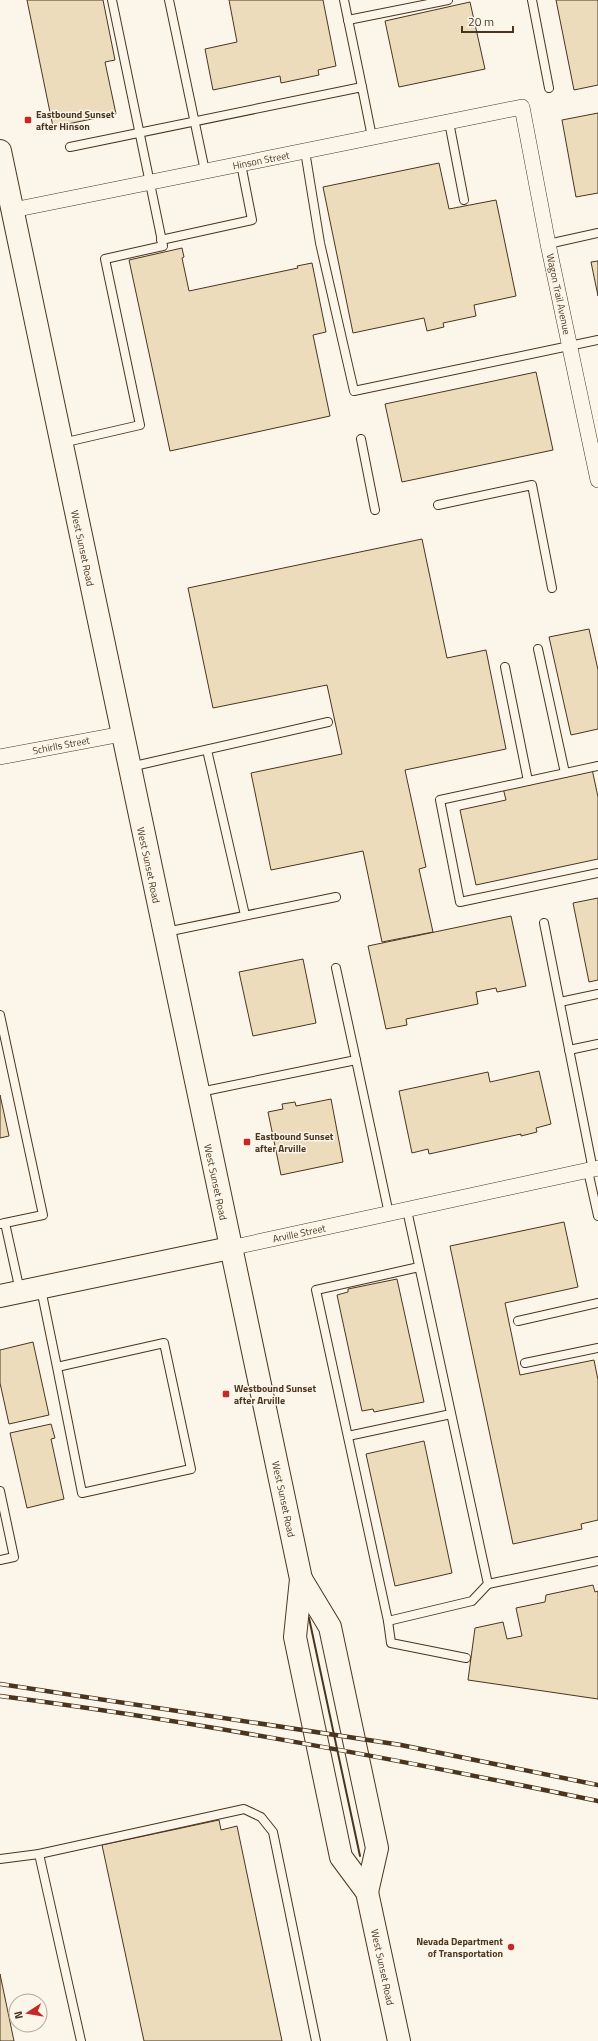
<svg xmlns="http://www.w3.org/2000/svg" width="598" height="2041" viewBox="0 0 598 2041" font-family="'Titillium Web',sans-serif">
  <rect width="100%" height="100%" fill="#fbf6e9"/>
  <!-- building -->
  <g fill="#ecdcbc" stroke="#4a3520">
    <polygon points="27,0 103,0 115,60 105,62 116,114 53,127"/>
    <polygon points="229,0 323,0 336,66 318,70 319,75 281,83 280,76 213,90 205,49 237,42"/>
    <polygon points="556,0 598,0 598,85 574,90"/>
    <polygon points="470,2 485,69 399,87 385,21"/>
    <polygon points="598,113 598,193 576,197 562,120"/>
    <polygon points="439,163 449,209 496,200 516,296 474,305 476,316 443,323 444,327 427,331 424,318 353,333 323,187"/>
    <polygon points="182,248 184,257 182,258 189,291 298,268 297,266 312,263 326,332 313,335 330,416 170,451 129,260"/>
    <polygon points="598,261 598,296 591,262"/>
    <polygon points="536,372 553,450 402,482 385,404"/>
    <polygon points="422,539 447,658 486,650 506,749 405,770 426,867 419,869 433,932 382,942 363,851 271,870 251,773 342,754 327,685 213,708 188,588"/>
    <polygon points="589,629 598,670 598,729 571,735 549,637"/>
    <polygon points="592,769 598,797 598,859 476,885 460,810 506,800 503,788"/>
    <polygon points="598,898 598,980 589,982 573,903"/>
    <polygon points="511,916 526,986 497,992 496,988 476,992 478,1004 406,1019 407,1025 386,1029 368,946"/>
    <polygon points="303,959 316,1023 253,1036 239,972"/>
    <polygon points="539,1071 551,1124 536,1128 537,1132 521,1136 521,1134 429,1154 428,1149 412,1153 399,1091 488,1072 490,1082"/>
    <polygon points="0,1095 9,1136 0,1138"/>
    <polygon points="331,1099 343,1162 281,1175 268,1112 283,1109 282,1104 295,1102 296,1106"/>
    <polygon points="564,1222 578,1287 505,1303 520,1375 594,1360 598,1380 598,1520 581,1524 582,1529 513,1544 450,1246"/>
    <polygon points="397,1279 424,1402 374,1412 373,1409 362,1411 337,1295 348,1292 348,1289"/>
    <polygon points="33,1342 49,1415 9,1424 0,1383 0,1350"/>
    <polygon points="51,1424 55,1438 51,1439 64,1499 27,1508 10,1433"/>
    <polygon points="424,1441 452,1573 395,1586 366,1454"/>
    <polygon points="593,1585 595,1592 598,1591 598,1699 468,1680 475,1628 503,1622 507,1639 522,1636 516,1608 545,1602 546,1595"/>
    <polygon points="219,1820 221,1830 237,1826 282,2041 144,2041 102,1845"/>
    <polygon points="0,1974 14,2041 0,2041"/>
  </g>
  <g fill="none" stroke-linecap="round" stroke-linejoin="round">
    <defs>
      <g id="lane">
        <polyline points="169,0 205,171"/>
        <polyline points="344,0 362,87"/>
        <polyline points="532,0 549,88"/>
        <polyline points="348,20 448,0"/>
        <polyline points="449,122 464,200"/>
        <polyline points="70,147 362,87 372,137"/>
        <polyline points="305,151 320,243 354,391 598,340"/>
        <polyline points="161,240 252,220 241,164"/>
        <polyline points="548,244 598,233"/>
        <polyline points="361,439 375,510"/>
        <polyline points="62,443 140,425 105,259 163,246 112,0"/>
        <polyline points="438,505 532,485 552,588"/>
        <polyline points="538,649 565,773"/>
        <polyline points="505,667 528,781"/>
        <polyline points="207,750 245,915"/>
        <polyline points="598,766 440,800 460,902 598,873"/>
        <polyline points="130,767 328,722"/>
        <polyline points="544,923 593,1170"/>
        <polyline points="166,932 336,897"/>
        <polyline points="560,1002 598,994"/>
        <polyline points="0,1015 43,1215 5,1223"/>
        <polyline points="569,1050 598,1044"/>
        <polyline points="356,1060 389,1214"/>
        <polyline points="200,1092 356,1060 336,968"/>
        <polyline points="588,1171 598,1216"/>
        <polyline points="407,1210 488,1584 472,1601 388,1621 316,1290 419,1267"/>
        <polyline points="1,1224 5,1223 20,1291"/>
        <polyline points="41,1289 57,1367 164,1343 191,1469 82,1493 57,1367"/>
        <polyline points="518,1321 598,1303"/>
        <polyline points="525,1363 598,1348"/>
        <polyline points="348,1436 451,1414"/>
        <polyline points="0,1491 14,1557 0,1560"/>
        <polyline points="488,1584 598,1561"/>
        <polyline points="388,1621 391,1643 466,1658"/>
        <polyline points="39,1854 81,2041"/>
        <polyline points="0,1859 39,1854 244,1809 261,1817 273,1832 316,2041"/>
      </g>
      <g id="street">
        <polyline points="13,210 522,107 548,244 598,480"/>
        <polyline points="0,757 122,734"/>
        <polyline points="230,1248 598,1168"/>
      </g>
      <g id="secondary">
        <polyline points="0,151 301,1579 295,1637 341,1857 367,1892 399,2041"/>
        <polyline points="0,1296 230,1248"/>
        <polyline points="301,1579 330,1627 377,1848 367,1892"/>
      </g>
    </defs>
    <!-- lane casing -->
    <use href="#lane" stroke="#4a3520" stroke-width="10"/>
    <!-- street casing -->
    <use href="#street" stroke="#4a3520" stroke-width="16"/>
    <!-- secondary casing -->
    <use href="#secondary" stroke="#4a3520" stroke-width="24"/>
    <!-- lane -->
    <use href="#lane" stroke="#fbf6e9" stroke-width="8"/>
    <!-- street -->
    <use href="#street" stroke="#fbf6e9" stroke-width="15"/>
    <!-- secondary -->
    <use href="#secondary" stroke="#fbf6e9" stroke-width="22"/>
    <defs>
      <g id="rail">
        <polyline points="0,1684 401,1745 598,1785"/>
        <path d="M0,1696C201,1722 400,1760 598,1801"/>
      </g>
    </defs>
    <!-- rail casing -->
    <use href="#rail" stroke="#4a3520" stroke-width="4.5"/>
    <!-- rail -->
    <use href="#rail" stroke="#fbf6e9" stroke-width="3" stroke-dasharray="9" stroke-linecap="butt"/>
    <!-- wall -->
    <polyline stroke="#4a3520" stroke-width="2" points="309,1618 360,1856"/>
  </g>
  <!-- markers -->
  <g fill="#c62828" stroke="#fbf6e9" stroke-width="1.5">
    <rect x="24" y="116" width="8" height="8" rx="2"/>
    <rect x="243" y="1138" width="8" height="8" rx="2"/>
    <rect x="222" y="1390" width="8" height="8" rx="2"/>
    <circle cx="511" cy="1947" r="4"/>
  </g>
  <g text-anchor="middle" stroke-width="3" stroke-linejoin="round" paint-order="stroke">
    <!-- poi labels -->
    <g font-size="10" font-weight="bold" fill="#4a3520" stroke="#fbf6e9" text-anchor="start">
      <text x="36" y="118">Eastbound Sunset<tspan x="36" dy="12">after Hinson</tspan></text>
      <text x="255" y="1140">Eastbound Sunset<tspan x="255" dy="12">after Arville</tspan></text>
      <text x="234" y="1392">Westbound Sunset<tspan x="234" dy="12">after Arville</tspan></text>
      <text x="503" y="1945" text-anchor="end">Nevada Department<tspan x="503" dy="12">of Transportation</tspan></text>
    </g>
    <!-- street labels -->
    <g font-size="10" fill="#4a3520" stroke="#fbf6e9">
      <text transform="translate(261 160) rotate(-11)" y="4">Hinson Street</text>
      <text transform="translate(559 294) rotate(78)" y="4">Wagon Trail Avenue</text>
      <text transform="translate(83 548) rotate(78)" y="4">West Sunset Road</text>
      <text transform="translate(61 745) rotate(-11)" y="4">Schirlls Street</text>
      <text transform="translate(149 865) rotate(78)" y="4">West Sunset Road</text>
      <text transform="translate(216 1182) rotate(78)" y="4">West Sunset Road</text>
      <text transform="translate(299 1233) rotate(-12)" y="4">Arville Street</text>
      <text transform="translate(284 1499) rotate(78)" y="4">West Sunset Road</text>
      <text transform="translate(383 1967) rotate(78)" y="4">West Sunset Road</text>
    </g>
  </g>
  <!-- north arrow -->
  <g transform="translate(28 2013) rotate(258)"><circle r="19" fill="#fbf6e9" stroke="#b4a999"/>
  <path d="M0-3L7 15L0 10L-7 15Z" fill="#c62828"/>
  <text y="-6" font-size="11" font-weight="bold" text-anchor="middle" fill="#4a3520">N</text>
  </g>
  <!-- scale -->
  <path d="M462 26v6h51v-6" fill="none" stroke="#4a3520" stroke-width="2"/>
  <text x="468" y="26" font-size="12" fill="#4a3520" stroke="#fbf6e9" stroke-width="3" paint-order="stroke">20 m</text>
</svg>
